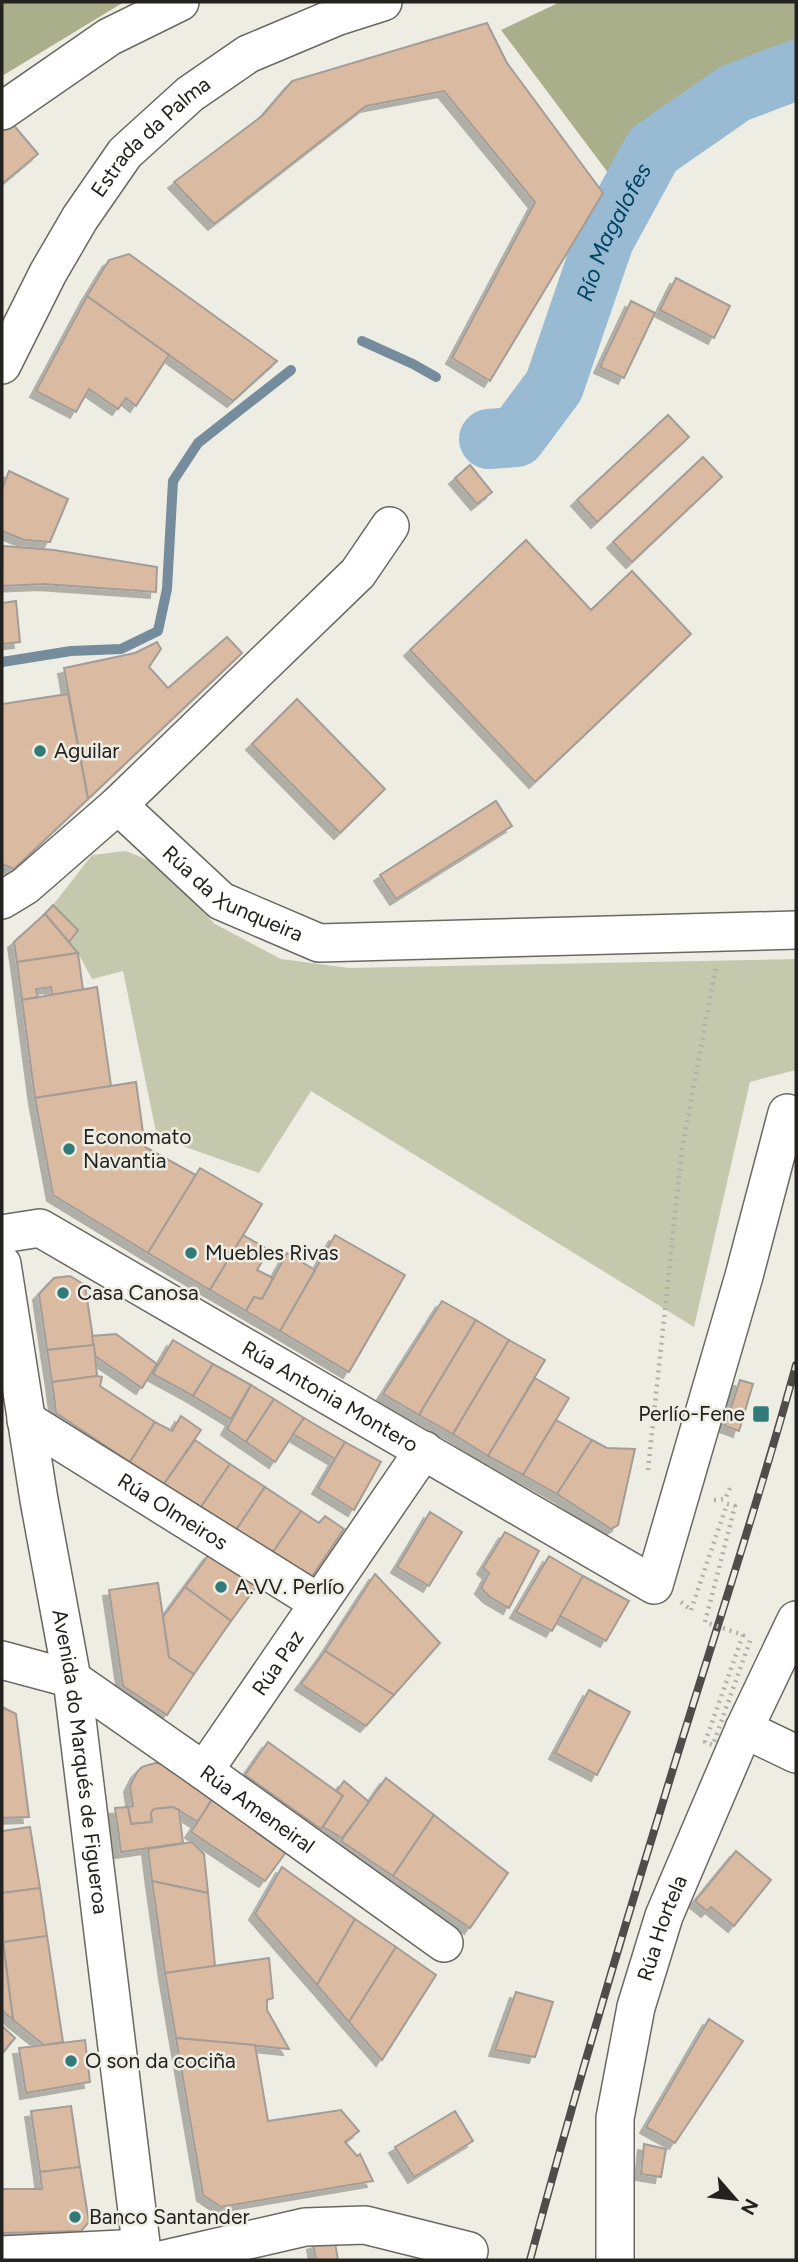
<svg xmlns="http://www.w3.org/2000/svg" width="798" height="2262" viewBox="0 0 798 2262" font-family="Figtree,sans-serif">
  <defs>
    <filter id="shadow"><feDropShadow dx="-6" dy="6" stdDeviation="0" flood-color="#0004"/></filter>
  </defs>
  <rect width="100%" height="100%" fill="#eeede4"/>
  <!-- green -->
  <polygon fill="#c4c9ae" points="126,851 155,863 215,924 281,959 349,968 796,959 796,1070 750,1082 694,1327 311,1091 259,1173 157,1137 123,971 92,979 78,953 69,942 77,930 53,905 92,855"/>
  <!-- forest -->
  <g fill="#aaaf8b">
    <polygon points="2,2 124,2 2,76"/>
    <polygon points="560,2 796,2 796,53 697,92 612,178 501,30"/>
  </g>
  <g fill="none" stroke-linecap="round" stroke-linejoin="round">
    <!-- stream -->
    <g stroke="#758c9c" stroke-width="10">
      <polyline points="362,341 413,364 436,377"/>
      <polyline points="2,662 71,651 121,649 158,631 167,589 173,481 198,443 291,370"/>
    </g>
    <!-- river -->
    <path stroke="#98bad2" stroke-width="60" id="s1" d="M489,439L516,437L554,386L604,240L653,150L735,93L796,70"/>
  </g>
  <!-- building -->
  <g fill="#dabba1" stroke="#a39c97" stroke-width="2" filter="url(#shadow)">
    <polygon points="487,23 507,63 603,193 490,381 452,358 535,202 444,91 366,106 214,224 174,182 262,116 292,81"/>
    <polygon points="11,122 38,154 2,184 2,130"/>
    <polygon points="129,254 277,361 233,401 87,296 109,260"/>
    <polygon points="676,278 730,306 714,338 660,310"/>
    <polygon points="87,296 169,355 136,406 126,398 118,409 89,389 76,412 36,391"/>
    <polygon points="631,301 655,313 624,378 600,367"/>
    <polygon points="668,415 689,437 597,522 577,500"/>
    <polygon points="703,457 722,477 632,562 613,542"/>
    <polygon points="470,465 492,492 477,504 455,478"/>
    <polygon points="9,471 68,499 50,542 24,540 2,531 2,489"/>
    <polygon points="526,540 591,610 632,571 691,634 535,782 410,650"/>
    <polygon points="3,546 54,550 157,567 156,592 44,584 2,586"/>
    <polygon points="16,601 20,642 2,644 2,603"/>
    <polygon points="227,637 242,653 88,799 64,668 135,653 157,642 161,649 149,667 168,688"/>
    <polygon points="68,694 88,799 14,869 2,864 2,704"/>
    <polygon points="297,699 385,789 340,833 252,744"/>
    <polygon points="496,801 512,826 396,899 380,875"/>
    <polygon points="53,905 78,930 69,942 45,914"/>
    <polygon points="45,914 78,953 17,962 14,942"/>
    <polygon points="78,953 83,990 52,995 51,987 36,989 38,997 22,1000 17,962"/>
    <polygon points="97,987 111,1086 35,1098 22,1000"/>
    <polygon points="136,1082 145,1147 196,1175 148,1253 53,1195 35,1098"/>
    <polygon points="200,1168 262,1204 210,1290 148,1253"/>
    <polygon points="243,1235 269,1250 257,1270 273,1278 262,1299 254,1297 246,1311 210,1290"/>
    <polygon points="335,1235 405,1275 349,1372 280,1331"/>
    <polygon points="287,1253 315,1270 280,1331 246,1311 254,1297 262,1299"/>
    <polygon points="70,1276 85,1285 94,1345 47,1350 39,1294 54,1278"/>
    <polygon points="442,1301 476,1320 419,1415 383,1394"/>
    <polygon points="476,1320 509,1340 453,1434 419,1415"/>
    <polygon points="116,1334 157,1364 142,1388 95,1356 92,1336"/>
    <polygon points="173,1340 213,1364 193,1396 153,1374"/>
    <polygon points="509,1340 545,1360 488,1456 453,1434"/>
    <polygon points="94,1345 97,1376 52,1382 47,1350"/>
    <polygon points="213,1364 251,1385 231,1419 193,1396"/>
    <polygon points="97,1376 102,1377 100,1386 155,1422 130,1462 56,1413 52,1382"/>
    <polygon points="535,1378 569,1398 523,1475 488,1456"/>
    <polygon points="740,1380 753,1384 739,1431 725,1426"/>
    <polygon points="251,1385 274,1399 246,1442 227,1429"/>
    <polygon points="274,1399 304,1418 275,1462 246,1442"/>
    <polygon points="181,1416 201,1430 164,1484 130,1462 155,1422 172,1431"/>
    <polygon points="304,1418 345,1442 335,1459 293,1434"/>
    <polygon points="556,1420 592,1440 557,1494 523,1475"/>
    <polygon points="195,1440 230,1464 201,1507 164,1484"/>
    <polygon points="592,1440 607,1448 635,1449 618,1525 611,1529 557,1494"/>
    <polygon points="345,1442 381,1462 354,1510 318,1488"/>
    <polygon points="230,1464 265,1487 236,1530 201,1507"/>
    <polygon points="265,1487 301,1511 273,1552 236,1530"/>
    <polygon points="301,1511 319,1523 325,1516 344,1529 311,1578 273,1552"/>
    <polygon points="430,1512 462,1532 429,1586 397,1567"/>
    <polygon points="505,1532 539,1551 509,1608 490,1597 481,1588 489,1573 483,1568"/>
    <polygon points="210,1553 256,1587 231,1621 185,1587"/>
    <polygon points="549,1556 583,1576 552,1631 516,1612"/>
    <polygon points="375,1574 440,1643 394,1695 325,1651"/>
    <polygon points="583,1576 629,1601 606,1641 560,1616"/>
    <polygon points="158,1583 169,1657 194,1674 167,1715 123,1686 109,1590"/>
    <polygon points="185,1587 231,1621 194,1674 169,1657 163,1617"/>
    <polygon points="325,1651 394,1695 366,1726 301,1684"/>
    <polygon points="589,1690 630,1712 597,1775 555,1753"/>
    <polygon points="2,1707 16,1714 29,1817 2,1818"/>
    <polygon points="268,1742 343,1796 321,1829 245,1775"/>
    <polygon points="155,1763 164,1764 213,1797 198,1822 173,1807 154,1809 151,1813 152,1822 131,1824 128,1807 133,1806 130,1786 137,1772 142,1767"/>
    <polygon points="386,1778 434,1815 393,1876 341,1841"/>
    <polygon points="344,1781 369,1802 342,1838 323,1827 343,1796 337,1791"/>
    <polygon points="215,1795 291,1845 265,1881 191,1832"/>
    <polygon points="128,1807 131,1824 152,1822 151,1813 154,1809 173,1807 179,1810 183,1843 121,1852 115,1808"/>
    <polygon points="434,1815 508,1873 470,1928 393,1876"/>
    <polygon points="30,1827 40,1888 2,1893 2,1831"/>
    <polygon points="192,1842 204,1854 208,1893 152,1881 148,1849"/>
    <polygon points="736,1851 771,1880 734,1926 711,1907 707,1911 695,1901"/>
    <polygon points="282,1867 355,1919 317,1985 255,1914"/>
    <polygon points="152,1881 208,1893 215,1966 165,1973"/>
    <polygon points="40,1888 47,1936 3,1942 2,1893"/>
    <polygon points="355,1919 396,1947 349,2022 317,1985"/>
    <polygon points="47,1936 63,2042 44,2045 13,2020 3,1942"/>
    <polygon points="2,1937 3,1942 13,2020 2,2010"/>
    <polygon points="396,1947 436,1975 382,2060 349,2022"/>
    <polygon points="269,1958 273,1998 267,2000 267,2010 289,2049 176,2038 165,1973"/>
    <polygon points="516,1992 553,2002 535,2057 495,2050"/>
    <polygon points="709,2019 743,2041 675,2143 646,2127"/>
    <polygon points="2,2026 15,2038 2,2054"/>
    <polygon points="176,2038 255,2045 268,2121 341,2110 359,2131 345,2142 357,2156 360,2154 373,2181 221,2207 203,2195"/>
    <polygon points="85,2040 90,2082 26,2093 19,2048"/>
    <polygon points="71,2106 80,2167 40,2172 31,2111"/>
    <polygon points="455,2111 473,2141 414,2177 395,2147"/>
    <polygon points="644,2144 666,2149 661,2177 641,2174"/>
    <polygon points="80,2167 89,2222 81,2231 2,2233 2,2189 42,2189 40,2172"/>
    <polygon points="334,2237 338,2260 316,2260 313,2244"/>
  </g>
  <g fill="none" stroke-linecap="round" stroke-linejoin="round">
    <defs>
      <g id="minor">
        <polyline points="2,111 109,37 180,2"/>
        <path id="s2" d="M2,365L48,273L80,218L125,153L190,94L248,54L336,17L383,2"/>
        <path id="s3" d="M118,805L221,901L319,943L796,930"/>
        <polyline points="2,900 25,886 118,805 358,573 390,526"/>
        <path id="s4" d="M2,1234L40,1228L654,1585L744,1276L787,1113"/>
        <path id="s5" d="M2,1264L39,1500L72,1679L143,2260"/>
        <path id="s6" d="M26,1420L319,1603"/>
        <path id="s7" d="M2,1660L72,1679L204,1771L444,1943"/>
        <polyline points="744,1729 796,1754"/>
        <path id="s8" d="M204,1771L424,1450"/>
        <polyline points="2,2255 141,2248"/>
        <polyline points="161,2260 305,2227 365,2225 469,2251"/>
        <path id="s9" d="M615,2260V2118L636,2007L664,1916L744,1729L796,1620"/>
      </g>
    </defs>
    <!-- minor casing -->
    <use href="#minor" stroke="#6a6861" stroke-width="40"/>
    <!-- path -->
    <g stroke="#b0afa8" stroke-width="4.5" stroke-dasharray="2 5" stroke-linecap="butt">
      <polyline points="648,1470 682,1149 716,966"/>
      <polyline points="714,1500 725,1499 730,1488"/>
      <polyline points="681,1602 691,1610"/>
    </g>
    <!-- minor -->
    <use href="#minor" stroke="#fff" stroke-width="37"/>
    <defs>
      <path id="rail" d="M530,2260C571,2107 616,1954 663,1802C707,1656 756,1512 796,1365"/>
    </defs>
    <!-- rail casing -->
    <use href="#rail" stroke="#4e4d49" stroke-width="8"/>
    <!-- rail -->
    <use href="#rail" stroke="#eeede4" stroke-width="5" stroke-dasharray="16" stroke-linecap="butt"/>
    <!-- path-bridge -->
    <polyline stroke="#b0afa8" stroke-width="4.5" stroke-dasharray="2 5" stroke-linecap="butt" points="691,1610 727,1504 735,1506 705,1622 743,1635 705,1742 713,1745 751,1638"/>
  </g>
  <!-- markers -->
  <g fill="#317a77" stroke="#eeede4" stroke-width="2.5">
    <circle cx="40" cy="751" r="7"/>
    <circle cx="69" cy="1149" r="7"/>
    <circle cx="191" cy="1253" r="7"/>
    <circle cx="63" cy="1293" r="7"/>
    <rect x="752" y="1405" width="18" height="18" rx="3.5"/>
    <circle cx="221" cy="1587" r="7"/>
    <circle cx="71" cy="2061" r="7"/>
    <circle cx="75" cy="2217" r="7"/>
  </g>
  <g text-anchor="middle" stroke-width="5" stroke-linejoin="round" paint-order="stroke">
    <!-- street labels -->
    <g font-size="21" fill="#23221f" stroke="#eeede4">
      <text dy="7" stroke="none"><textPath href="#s2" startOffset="275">Estrada da Palma</textPath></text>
      <text dy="7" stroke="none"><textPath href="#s3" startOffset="147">Rúa da Xunqueira</textPath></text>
      <text dy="7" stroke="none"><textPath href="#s4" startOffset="374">Rúa Antonia Montero</textPath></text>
      <text dy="7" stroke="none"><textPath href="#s6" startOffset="173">Rúa Olmeiros</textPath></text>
      <text dy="7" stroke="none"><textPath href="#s8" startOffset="131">Rúa Paz</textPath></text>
      <text dy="7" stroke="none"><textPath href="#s5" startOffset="504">Avenida do Marqués de Figueroa</textPath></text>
      <text dy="7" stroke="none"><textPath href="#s7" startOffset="299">Rúa Ameneiral</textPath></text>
      <text dy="7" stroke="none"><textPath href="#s9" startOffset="338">Rúa Hortela</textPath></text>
    </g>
    <!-- poi labels -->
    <g font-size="21" fill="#23221f" stroke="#eeede4" text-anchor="start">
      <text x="54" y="758">Aguilar</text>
      <text x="83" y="1144">Economato<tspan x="83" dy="24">Navantia</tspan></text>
      <text x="205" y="1260">Muebles Rivas</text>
      <text x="77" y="1300">Casa Canosa</text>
      <text x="745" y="1421" text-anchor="end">Perlío-Fene</text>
      <text x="235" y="1594">A.VV. Perlío</text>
      <text x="85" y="2068">O son da cociña</text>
      <text x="89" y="2224">Banco Santander</text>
    </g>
    <!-- water labels -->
    <g font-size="23" font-style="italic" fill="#004362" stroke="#eeede4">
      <text dy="8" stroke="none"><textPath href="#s1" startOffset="256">Río Magalofes</textPath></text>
    </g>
  </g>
  <!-- border -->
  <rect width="798" height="2262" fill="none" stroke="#23221f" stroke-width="7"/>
  <!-- north arrow -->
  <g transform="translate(735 2199) rotate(118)" stroke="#eeede4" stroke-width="5" paint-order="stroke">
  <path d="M0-5L12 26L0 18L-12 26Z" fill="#23221f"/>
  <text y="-10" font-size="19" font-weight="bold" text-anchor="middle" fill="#23221f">N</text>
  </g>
</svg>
